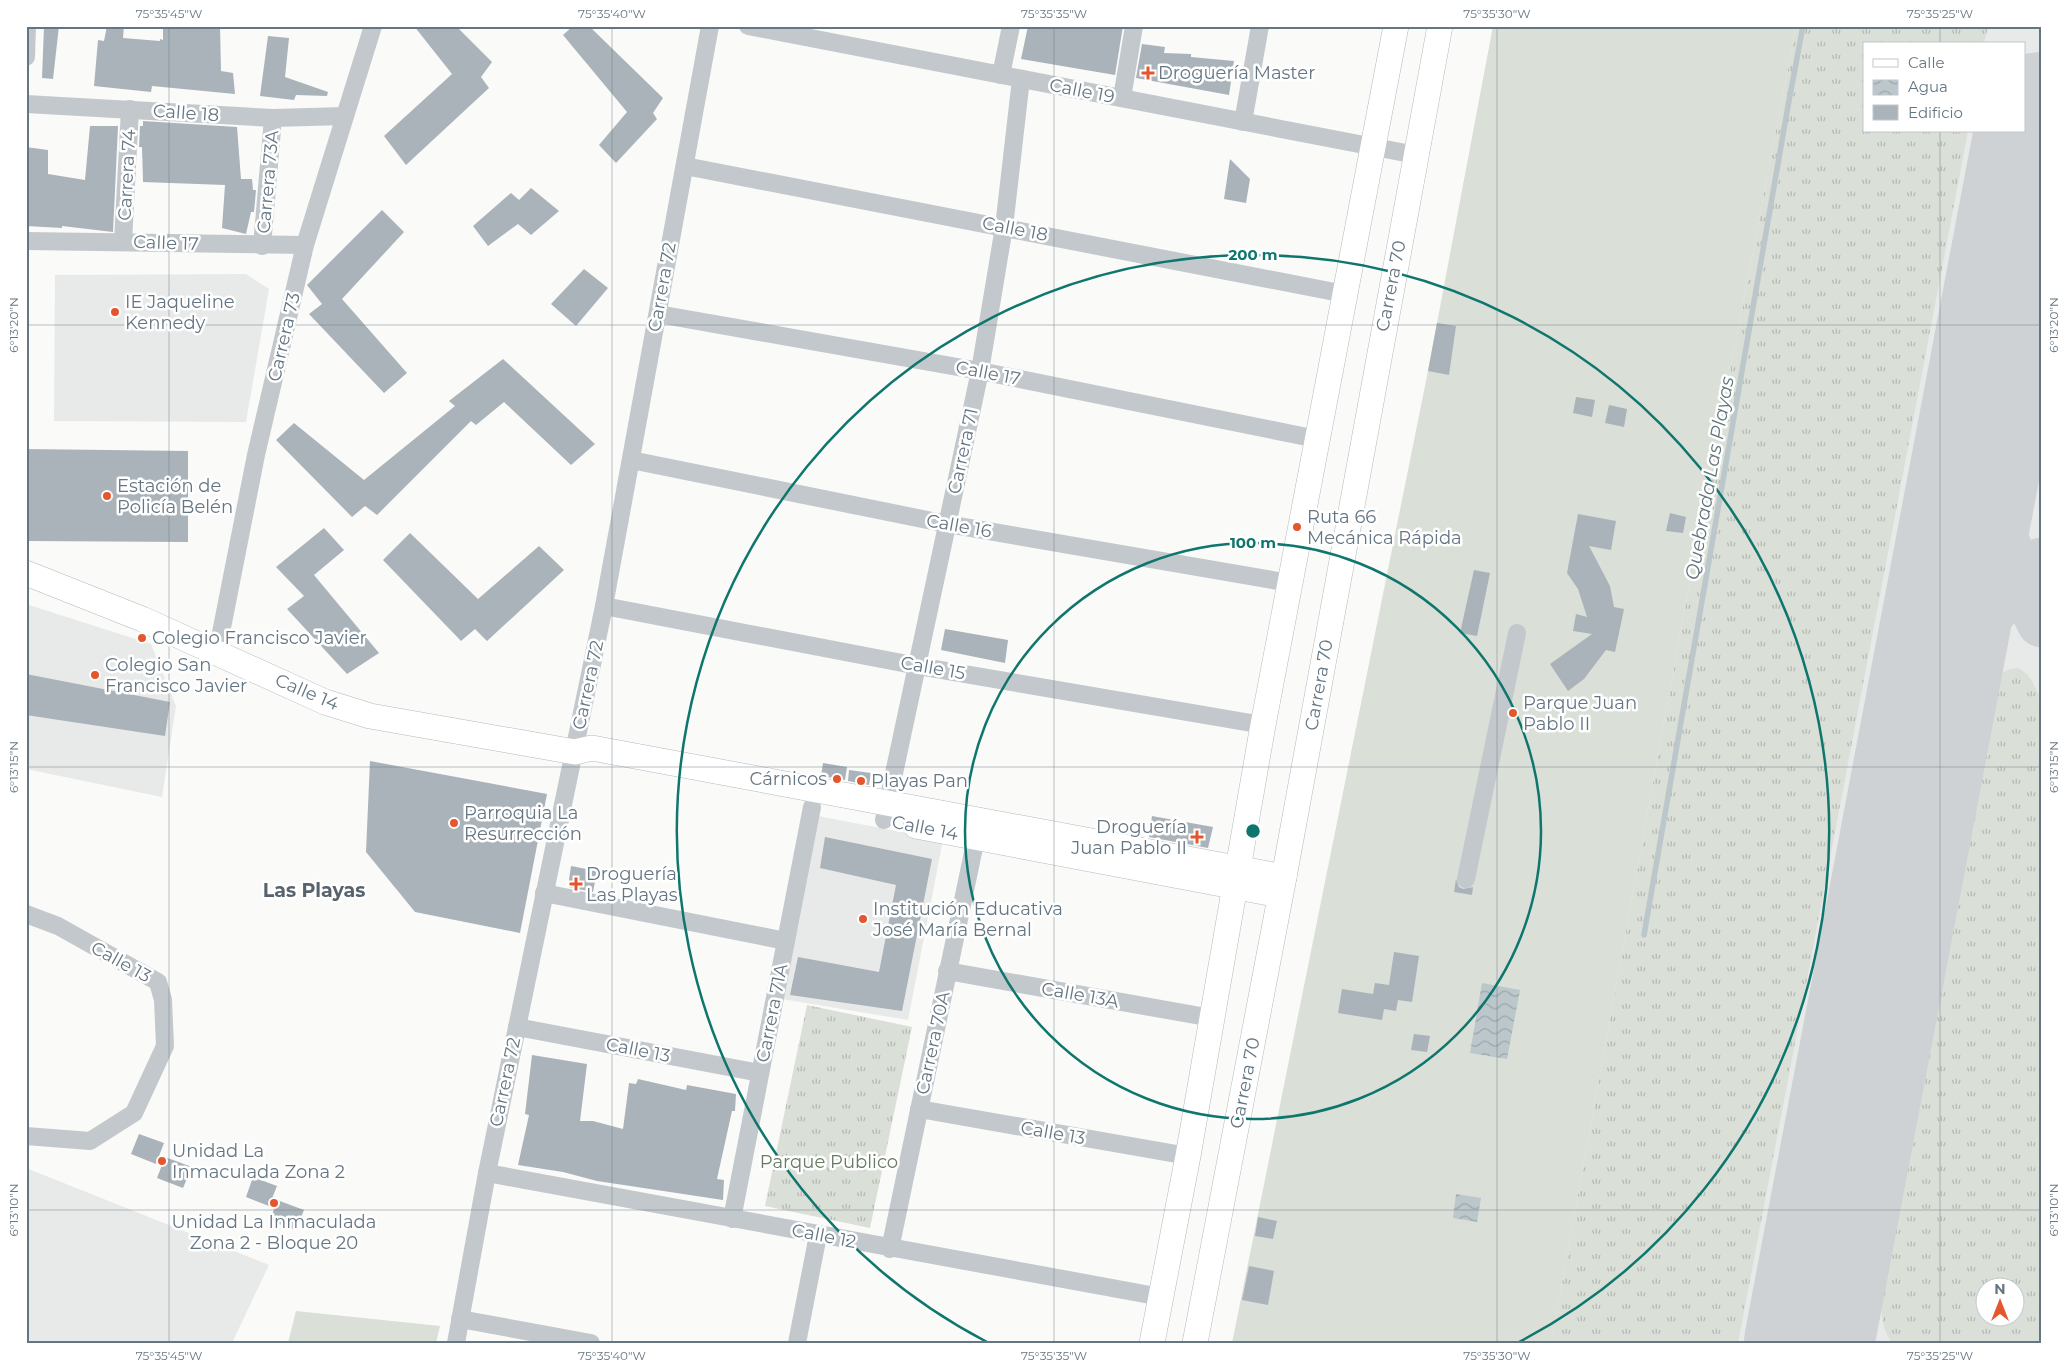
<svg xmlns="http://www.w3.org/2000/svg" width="2068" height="1369" viewBox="0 0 2068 1369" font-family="Montserrat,sans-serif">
  <defs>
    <pattern id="grass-tufts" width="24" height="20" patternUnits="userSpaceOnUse" patternTransform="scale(1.25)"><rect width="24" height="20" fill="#dadfd7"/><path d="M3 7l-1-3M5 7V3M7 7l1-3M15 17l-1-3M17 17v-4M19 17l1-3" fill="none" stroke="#b4b9b4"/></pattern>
    <pattern id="water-waves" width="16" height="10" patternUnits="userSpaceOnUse" patternTransform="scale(1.25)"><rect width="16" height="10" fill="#bbc7cb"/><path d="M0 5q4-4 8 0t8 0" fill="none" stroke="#9ca6aa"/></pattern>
  </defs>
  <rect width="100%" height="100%" fill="#fafaf8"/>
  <!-- built -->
  <g fill="#e8e9e9" fill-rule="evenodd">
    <path d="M1796,26H2042V1343H1551L1684,613ZM1864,44H2024V131H1864ZM1986,1286H2016V1316H1986Z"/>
    <polygon points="246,274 269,289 246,422 54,421 55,275"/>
    <polygon points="26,604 151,644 176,706 162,797 26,769"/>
    <polygon points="818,816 943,840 908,1020 782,999"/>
    <polygon points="26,1168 269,1265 232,1343 26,1343"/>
  </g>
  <!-- grass -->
  <g fill="url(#grass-tufts)" fill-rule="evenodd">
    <polygon points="1796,26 1988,26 1984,44 1864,44 1864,131 1968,131 1738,1343 1551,1343 1684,613"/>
    <path d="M2017,668C2031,672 2036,690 2042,702V1342L1892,1343C1882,1329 1881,1315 1881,1299L1998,679C2003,671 2008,669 2017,668ZM2016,1286V1316H1986V1286Z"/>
    <polygon points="807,1005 912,1027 870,1228 765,1206"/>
  </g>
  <!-- garden -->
  <g fill="#dadfd7">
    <polygon points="1493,26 1796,26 1684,613 1551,1343 1232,1343 1427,376"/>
    <polygon points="296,1311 440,1326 436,1343 288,1343"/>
  </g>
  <!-- water -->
  <g fill="url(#water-waves)">
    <polygon points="1482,983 1520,990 1507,1059 1470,1053"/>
    <polygon points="1456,1194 1481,1198 1477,1222 1453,1218"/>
  </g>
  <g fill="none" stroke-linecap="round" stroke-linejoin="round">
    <!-- stream -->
    <polyline stroke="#bbc7cb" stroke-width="5.5" points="1644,935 1788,106 1803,26"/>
    <!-- taxiway -->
    <g stroke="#ced2d4" stroke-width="51">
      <polyline points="1978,453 1979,480 1982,496 2042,622"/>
      <path d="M1936,676C1961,632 2005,599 2042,563"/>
      <polyline points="1816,1306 1814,1330 1817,1343"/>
    </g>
    <!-- runway -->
    <polyline stroke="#ced2d4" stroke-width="130" points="1809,1343 2042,117"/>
  </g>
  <!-- building -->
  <g fill="#aab3b9">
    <polygon points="44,26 59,26 53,79 42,78"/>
    <polygon points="107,26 124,26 123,38 160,41 160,39 163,40 163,26 220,26 221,71 233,73 235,94 152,86 151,92 94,86 98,40 104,41"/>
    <polygon points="414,26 456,26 492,62 481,77 489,88 406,165 384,136 452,74"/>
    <polygon points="573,26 589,26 663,98 653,113 657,119 616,163 599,145 627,112 563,35"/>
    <polygon points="1028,26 1123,26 1115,75 1021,59"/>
    <polygon points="268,36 289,38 285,77 328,92 327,96 296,95 294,100 260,96"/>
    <polygon points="1142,44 1165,47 1164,53 1191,54 1191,57 1234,61 1229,95 1136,78"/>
    <polygon points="143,121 237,127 241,179 252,179 253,190 256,190 254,212 251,212 246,234 222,228 225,185 143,182 142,147 139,147 140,126 143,126"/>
    <polygon points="90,126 118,126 113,232 62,226 62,228 26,226 26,147 48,150 48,174 85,180"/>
    <polygon points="1230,159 1250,179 1246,203 1224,199"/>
    <polygon points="531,188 559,211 531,235 518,224 488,246 473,226 511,193 519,200"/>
    <polygon points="382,210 404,232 342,299 407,373 384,393 309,314 322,304 307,285"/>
    <polygon points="584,269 608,288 576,326 551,304"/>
    <polygon points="1437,323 1456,326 1449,375 1428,371"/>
    <polygon points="503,359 595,444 571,465 504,402 476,425 471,421 377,515 365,506 352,517 276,440 294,423 364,480 455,406 449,401"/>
    <polygon points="1576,397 1595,400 1592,417 1573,413"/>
    <polygon points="1609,405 1627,409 1624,427 1605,423"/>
    <polygon points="26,449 188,451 188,542 26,541"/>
    <polygon points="1670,513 1686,517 1683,533 1666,531"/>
    <polygon points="1578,514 1616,521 1611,550 1589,546 1610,586 1614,607 1624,609 1615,652 1606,650 1584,679 1568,691 1550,664 1592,634 1573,631 1576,614 1587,617 1578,589 1567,573"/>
    <polygon points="324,528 344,550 314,575 379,653 347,674 287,609 304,596 276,567"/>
    <polygon points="410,533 478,599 539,546 564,570 487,641 475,629 461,641 383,560"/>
    <polygon points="1474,570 1490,573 1477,636 1460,633"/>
    <polygon points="945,629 1008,640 1005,663 941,650"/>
    <polygon points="26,674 170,702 165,736 26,715"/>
    <polygon points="370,761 547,794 520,933 415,912 366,852"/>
    <polygon points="823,763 847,767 845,780 821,776"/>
    <polygon points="849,770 871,773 869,785 848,781"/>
    <polygon points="1152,816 1213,827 1208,848 1149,837"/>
    <polygon points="825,837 932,859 902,1011 790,995 798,957 879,972 896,885 820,868"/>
    <polygon points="571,866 597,871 593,892 568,887"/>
    <polygon points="1456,879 1459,887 1463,889 1473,887 1472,895 1454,892"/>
    <polygon points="1394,952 1419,956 1412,1002 1398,1000 1396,1011 1384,1009 1382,1020 1338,1013 1342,989 1373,994 1375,983 1389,985"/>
    <polygon points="1414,1034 1430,1036 1427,1052 1411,1050"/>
    <polygon points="532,1055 587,1064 580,1121 593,1121 623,1129 629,1083 636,1084 638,1079 686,1090 687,1085 736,1094 735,1111 732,1111 717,1179 724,1180 723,1200 597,1181 563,1172 518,1165 529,1115 525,1114"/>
    <polygon points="139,1134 164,1143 156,1164 131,1154"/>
    <polygon points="165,1157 192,1167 183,1188 157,1178"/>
    <polygon points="253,1177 277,1186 269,1206 246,1197"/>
    <polygon points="277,1200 304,1210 296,1230 270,1221"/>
    <polygon points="1258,1217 1277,1221 1273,1239 1255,1236"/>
    <polygon points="1249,1266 1274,1271 1268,1305 1242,1300"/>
  </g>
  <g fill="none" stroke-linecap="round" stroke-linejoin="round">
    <defs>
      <g id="secondary">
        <polyline points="26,573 142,619 325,702 370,716 575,752 592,748 1284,877"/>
        <polyline points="916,826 1280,895"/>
        <polyline points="1152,1343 1188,1156 1263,725 1396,26"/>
        <polyline points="1195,1343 1284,877 1440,26"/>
      </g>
    </defs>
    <!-- secondary casing -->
    <use href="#secondary" stroke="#b3babf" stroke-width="26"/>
    <!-- street -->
    <g stroke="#c3c8cc" stroke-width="18">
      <polyline points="748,26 1416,155"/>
      <polyline points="26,57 27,26"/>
      <polyline points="1001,75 1011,26"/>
      <polyline points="1122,98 1134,26"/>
      <polyline points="26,104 273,118 345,116"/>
      <polyline points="1243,122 1260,26"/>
      <polyline points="685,166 1345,294"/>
      <polyline points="26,241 305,245"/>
      <polyline points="123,242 130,109"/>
      <polyline points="262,246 273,118"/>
      <polyline points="658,314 980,371 1317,439"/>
      <polyline points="631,460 947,524 1290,583"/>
      <polyline points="604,606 918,666 1263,725"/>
      <polyline points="217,653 256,455 305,245 373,26"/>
      <polyline points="884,820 980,371 1004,227 1021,79"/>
      <polyline points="1466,879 1517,633"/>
      <polyline points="544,893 786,941"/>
      <polyline points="26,914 58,926 158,982 163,1000 165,1046 134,1113 90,1141 26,1136"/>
      <polyline points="947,971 1212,1018"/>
      <polyline points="517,1027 760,1073"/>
      <polyline points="919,1109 1188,1156"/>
      <polyline points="487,1173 1161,1297"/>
      <polyline points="732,1219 812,807"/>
      <polyline points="890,1249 976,838"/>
      <polyline points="460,1319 591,1343"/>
      <polyline points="456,1343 487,1173 604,606 710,26"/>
      <polyline points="797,1343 818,1235"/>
    </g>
    <!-- secondary -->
    <use href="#secondary" stroke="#fff" stroke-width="25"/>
  </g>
  <!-- ticks -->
  <path fill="none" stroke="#657683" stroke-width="1" stroke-opacity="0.45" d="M169,26V1343M612,26V1343M1054,26V1343M1497,26V1343M1940,26V44M1940,131V1343M26,325H2042M26,767H2042M26,1210H2042"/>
  <!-- distance rings -->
  <g fill="none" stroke="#0f766e" stroke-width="2.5">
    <circle cx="1253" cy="831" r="288"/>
    <path d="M987 1342A576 576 0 1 1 1519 1342"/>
  </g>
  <!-- markers -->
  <g fill="#e4572e" stroke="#fff" stroke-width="2">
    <path d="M1145.5 65.5h5v5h5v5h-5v5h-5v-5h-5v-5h5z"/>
    <circle cx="115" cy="312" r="5"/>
    <circle cx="107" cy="496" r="5"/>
    <circle cx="1297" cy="527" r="5"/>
    <circle cx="142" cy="638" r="5"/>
    <circle cx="95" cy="675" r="5"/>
    <circle cx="1513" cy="713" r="5"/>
    <circle cx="837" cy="779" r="5"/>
    <circle cx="861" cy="781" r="5"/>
    <circle cx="454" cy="823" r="5"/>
    <path d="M1194.5 829.5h5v5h5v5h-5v5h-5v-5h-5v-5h5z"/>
    <path d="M573.5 876.5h5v5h5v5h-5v5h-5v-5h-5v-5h5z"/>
    <circle cx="863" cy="919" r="5"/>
    <circle cx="162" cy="1161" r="5"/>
    <circle cx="274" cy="1203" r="5"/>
  </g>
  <g text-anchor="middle" stroke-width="5" stroke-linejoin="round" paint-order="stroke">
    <!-- poi labels -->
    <g font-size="18" fill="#657683" stroke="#fff" text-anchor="start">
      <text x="1158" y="79">Droguería Master</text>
      <text x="125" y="308">IE Jaqueline<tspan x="125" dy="21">Kennedy</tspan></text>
      <text x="117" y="492">Estación de<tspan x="117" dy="21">Policía Belén</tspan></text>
      <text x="1307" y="523">Ruta 66<tspan x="1307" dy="21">Mecánica Rápida</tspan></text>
      <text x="152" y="644">Colegio Francisco Javier</text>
      <text x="105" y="671">Colegio San<tspan x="105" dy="21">Francisco Javier</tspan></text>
      <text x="1523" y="709">Parque Juan<tspan x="1523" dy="21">Pablo II</tspan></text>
      <text x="827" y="785" text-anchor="end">Cárnicos</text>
      <text x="871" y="787">Playas Pan</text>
      <text x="464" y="819">Parroquia La<tspan x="464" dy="21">Resurrección</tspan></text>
      <text x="1187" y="833" text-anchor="end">Droguería<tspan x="1187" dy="21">Juan Pablo II</tspan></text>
      <text x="586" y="880">Droguería<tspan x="586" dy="21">Las Playas</tspan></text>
      <text x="873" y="915">Institución Educativa<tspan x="873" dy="21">José María Bernal</tspan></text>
      <text x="172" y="1157">Unidad La<tspan x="172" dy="21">Inmaculada Zona 2</tspan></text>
      <text x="274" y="1228" text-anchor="middle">Unidad La Inmaculada<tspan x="274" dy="21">Zona 2 - Bloque 20</tspan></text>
    </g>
    <!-- street labels -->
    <g font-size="18" fill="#657683" stroke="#fff">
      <text transform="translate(1082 91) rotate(11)" y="6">Calle 19</text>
      <text transform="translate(186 113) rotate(4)" y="6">Calle 18</text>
      <text transform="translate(127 175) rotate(-87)" y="6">Carrera 74</text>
      <text transform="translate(268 182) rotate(-85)" y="6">Carrera 73A</text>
      <text transform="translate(1015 229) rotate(11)" y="6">Calle 18</text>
      <text transform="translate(166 243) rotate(2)" y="6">Calle 17</text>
      <text transform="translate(1391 286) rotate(-79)" y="6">Carrera 70</text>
      <text transform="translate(662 287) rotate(-80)" y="6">Carrera 72</text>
      <text transform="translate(284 337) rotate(-77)" y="6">Carrera 73</text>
      <text transform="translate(988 373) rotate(11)" y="6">Calle 17</text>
      <text transform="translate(963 451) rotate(-78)" y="6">Carrera 71</text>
      <text transform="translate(959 526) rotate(10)" y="6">Calle 16</text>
      <text transform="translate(933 668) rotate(10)" y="6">Calle 15</text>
      <text transform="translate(588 685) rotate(-78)" y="6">Carrera 72</text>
      <text transform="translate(1319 685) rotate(-80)" y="6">Carrera 70</text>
      <text transform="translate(307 692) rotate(23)" y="6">Calle 14</text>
      <text transform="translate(925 828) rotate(11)" y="6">Calle 14</text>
      <text transform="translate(121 962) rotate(29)" y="6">Calle 13</text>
      <text transform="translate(1080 995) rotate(10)" y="6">Calle 13A</text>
      <text transform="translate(772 1013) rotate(-79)" y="6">Carrera 71A</text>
      <text transform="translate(933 1043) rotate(-78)" y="6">Carrera 70A</text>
      <text transform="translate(638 1050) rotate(11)" y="6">Calle 13</text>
      <text transform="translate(505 1082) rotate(-78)" y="6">Carrera 72</text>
      <text transform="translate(1245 1083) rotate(-79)" y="6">Carrera 70</text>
      <text transform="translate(1053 1133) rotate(10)" y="6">Calle 13</text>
      <text transform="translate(824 1236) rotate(11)" y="6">Calle 12</text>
    </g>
    <!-- park labels -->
    <g font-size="18" fill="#687a64" stroke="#fff">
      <text x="829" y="1168">Parque Publico</text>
    </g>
    <!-- water labels -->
    <g font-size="19" font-style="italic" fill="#60757c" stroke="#fff">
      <text transform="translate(1709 478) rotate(-80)" y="7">Quebrada Las Playas</text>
    </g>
    <!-- neighbourhood labels -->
    <g font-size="19" font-weight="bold" fill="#57646e" stroke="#fff">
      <text x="314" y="897">Las Playas</text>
    </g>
  </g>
  <circle cx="1253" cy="831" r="8" fill="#0f766e" stroke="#fff" stroke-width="2.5"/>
  <g font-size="15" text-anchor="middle" font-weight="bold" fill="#0f766e" stroke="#fff" stroke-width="5" stroke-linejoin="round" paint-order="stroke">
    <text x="1253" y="260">200 m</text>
    <text x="1253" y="548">100 m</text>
  </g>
  <!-- border -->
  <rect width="2068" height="1369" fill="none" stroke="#ffffff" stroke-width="55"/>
  <!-- legend -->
  <rect x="1863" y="42" width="162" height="90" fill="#ffffff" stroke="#c1c8cd"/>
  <rect x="1873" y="59" width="25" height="8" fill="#ffffff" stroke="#c1c8cd"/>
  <text x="1908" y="68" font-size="15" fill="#657683">Calle</text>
  <rect x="1873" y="80" width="25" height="15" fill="url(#water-waves)" stroke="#c1c8cd"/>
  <text x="1908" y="92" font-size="15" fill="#657683">Agua</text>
  <rect x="1873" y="105" width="25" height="15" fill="#aab3b9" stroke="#c1c8cd"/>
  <text x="1908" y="118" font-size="15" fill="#657683">Edificio</text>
  <!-- north arrow -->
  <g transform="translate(2000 1302)"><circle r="24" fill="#ffffff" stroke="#c1c8cd"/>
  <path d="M0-4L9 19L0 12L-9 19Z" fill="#e4572e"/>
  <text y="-8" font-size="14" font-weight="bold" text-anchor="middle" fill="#657683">N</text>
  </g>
  <rect x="28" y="28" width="2012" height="1314" fill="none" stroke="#657683" stroke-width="2"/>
  <g font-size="12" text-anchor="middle" fill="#657683">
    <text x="169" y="18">75°35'45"W</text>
    <text x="612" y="18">75°35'40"W</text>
    <text x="1054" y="18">75°35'35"W</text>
    <text x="1497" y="18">75°35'30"W</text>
    <text x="1940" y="18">75°35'25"W</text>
    <text transform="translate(14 325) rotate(-90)" y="4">6°13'20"N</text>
    <text transform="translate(2054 325) rotate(-90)" y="4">6°13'20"N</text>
    <text transform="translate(14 767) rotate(-90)" y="4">6°13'15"N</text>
    <text transform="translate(2054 767) rotate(-90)" y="4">6°13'15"N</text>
    <text transform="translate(14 1210) rotate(-90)" y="4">6°13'10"N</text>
    <text transform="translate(2054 1210) rotate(-90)" y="4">6°13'10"N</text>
    <text x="169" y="1360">75°35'45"W</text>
    <text x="612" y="1360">75°35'40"W</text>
    <text x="1054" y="1360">75°35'35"W</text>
    <text x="1497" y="1360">75°35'30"W</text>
    <text x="1940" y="1360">75°35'25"W</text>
  </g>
</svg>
